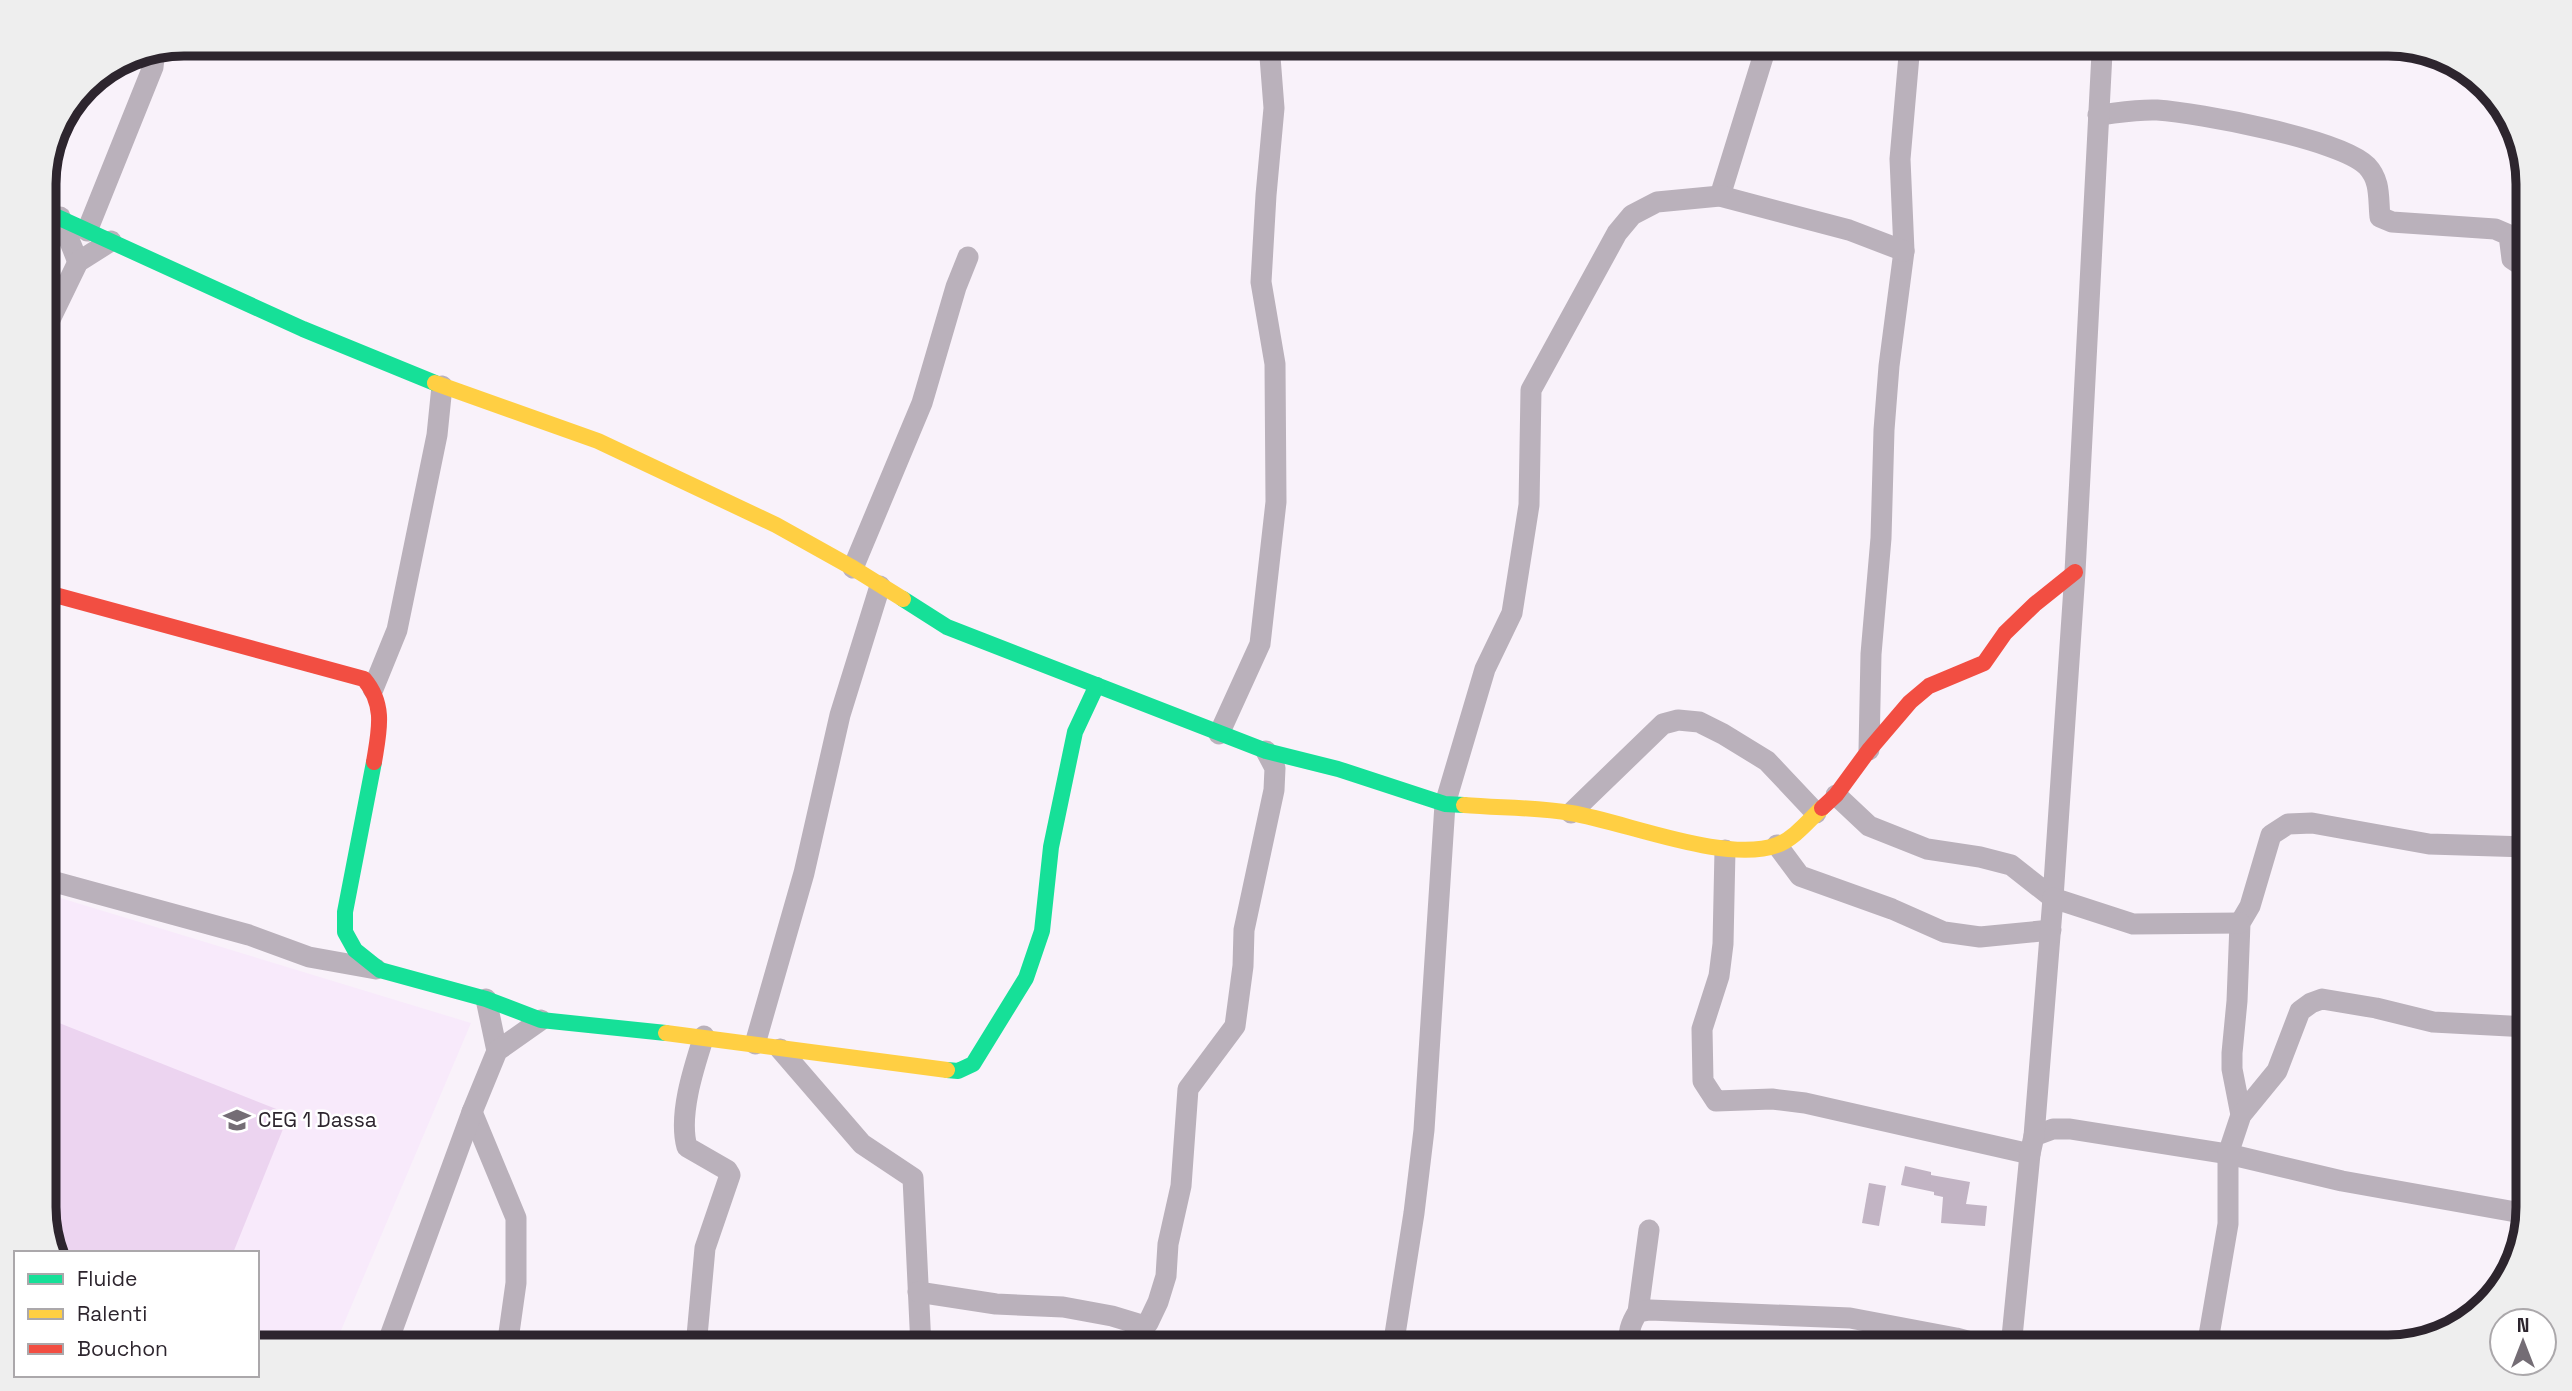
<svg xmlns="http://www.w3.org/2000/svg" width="2572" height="1391" viewBox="0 0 2572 1391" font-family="'Space Grotesk',sans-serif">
  <rect width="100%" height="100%" fill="#f9f2fa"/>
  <!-- built -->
  <polygon fill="#f8eafb" points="44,893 471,1023 334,1347 257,1347 257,1253 56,1253 44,1217"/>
  <!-- green -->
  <polygon fill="#ecd4f0" points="44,1017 289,1114 233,1253 56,1253 44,1217"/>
  <!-- building -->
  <g fill="#c2b4c4">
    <polygon points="1905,1166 1931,1172 1931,1175 1970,1182 1966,1204 1987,1206 1985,1226 1941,1223 1943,1197 1934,1195 1934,1192 1901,1185"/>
    <polygon points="1869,1183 1886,1186 1879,1226 1862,1223"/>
  </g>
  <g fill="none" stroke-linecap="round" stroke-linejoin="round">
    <!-- street -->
    <g stroke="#bab1bb" stroke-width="21">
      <path d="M2098,115C2117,113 2138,109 2157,110C2198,113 2341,139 2367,166C2381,181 2378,198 2380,217L2392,222L2495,229L2509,235L2512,259L2518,263H2528"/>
      <polyline points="1720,196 1767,44"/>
      <polyline points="60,217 78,262"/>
      <polyline points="87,231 153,67 155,49"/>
      <polyline points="44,332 78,262 111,241"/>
      <polyline points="853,568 922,403 956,287 968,257"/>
      <polyline points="373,689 397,630 437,435 442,386"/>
      <polyline points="1219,734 1260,644 1276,502 1275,364 1261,282 1266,195 1274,108 1269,44"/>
      <polyline points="1869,750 1871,654 1881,538 1884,430 1889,366 1904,251 1900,159 1910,44"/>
      <polyline points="1836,795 1869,826 1927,849 1980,857 2011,865 2053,898 2075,572 2102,53 2105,44"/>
      <polyline points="1571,813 1663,724 1678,720 1699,722 1723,734 1767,761 1816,813"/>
      <polyline points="1777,845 1800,876 1892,909 1944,932 1980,937 2051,930"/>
      <polyline points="1725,850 1723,944 1719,976 1702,1029 1703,1081 1716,1101 1772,1099 1805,1103 2030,1154"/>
      <polyline points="44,879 249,935 309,957 376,969"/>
      <polyline points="486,999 497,1051"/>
      <polyline points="755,1044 804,873 840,715 880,586"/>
      <polyline points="780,1049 862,1144 913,1178 921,1347"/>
      <polyline points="472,1112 516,1218 516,1283 507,1347"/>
      <polyline points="2241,1115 2232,1069 2232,1053 2237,1001 2240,923 2250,906 2271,835 2288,824 2312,823 2429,844 2528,847"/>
      <polyline points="2034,1136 2053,1129 2070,1129 2228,1154 2342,1181 2527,1214"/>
      <polyline points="918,1292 996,1304 1063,1307 1112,1316 1145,1326 1148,1323 1158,1302 1166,1276 1168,1244 1181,1186 1188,1089 1235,1026 1243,966 1244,930 1274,790 1275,768 1266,751"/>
      <polyline points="1638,1312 1649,1230"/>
      <polyline points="386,1347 472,1112 497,1051 541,1020"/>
      <path d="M696,1347L705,1248L730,1175L727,1170L687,1147C678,1115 694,1067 704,1036"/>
      <polyline points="1129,1347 1145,1326"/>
      <polyline points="1393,1347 1414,1213 1424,1130 1445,804 1485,669 1512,613 1529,505 1531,390 1617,233 1632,215 1657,202 1720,196 1849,230 1904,251"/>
      <path d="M1629,1347C1628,1333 1630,1324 1638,1312L1650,1310L1850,1318L1956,1338L1989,1347"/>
      <polyline points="2011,1347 2030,1154 2034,1136 2053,898 2133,924 2240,923"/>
      <polyline points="2207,1347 2228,1224 2228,1154 2241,1115 2277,1071 2300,1011 2311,1003 2322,999 2376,1008 2433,1022 2528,1027"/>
    </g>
    <!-- fast -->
    <g stroke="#16e098" stroke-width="16">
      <polyline points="44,211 303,329 435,383"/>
      <polyline points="903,599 947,627 1266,751 1338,769 1445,804 1464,805"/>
      <polyline points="374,762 345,912 345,932 355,950 380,970 486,999 541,1020 666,1033"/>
      <polyline points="947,1070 958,1071 973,1064 1026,978 1042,931 1051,847 1075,732 1097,685"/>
    </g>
    <!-- slow -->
    <g stroke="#ffcf43" stroke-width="16">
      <polyline points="435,383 598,441 776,525 853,568 903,599"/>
      <path d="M1464,805C1499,808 1536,807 1571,813C1626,822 1726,864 1777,845C1794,839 1809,820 1822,808"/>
      <polyline points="666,1033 947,1070"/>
    </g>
    <!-- jam -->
    <g stroke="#f24e42" stroke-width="16">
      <path d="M44,592L364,679C386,705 379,731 374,762"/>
      <polyline points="1822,808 1836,795 1869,750 1910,702 1929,686 1984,663 2005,633 2035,604 2075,572"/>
    </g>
  </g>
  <!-- icons -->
  <defs>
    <symbol id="school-bare" viewBox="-9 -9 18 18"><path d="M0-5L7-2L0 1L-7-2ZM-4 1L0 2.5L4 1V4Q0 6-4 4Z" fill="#746d75" stroke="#fff" stroke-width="2.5" paint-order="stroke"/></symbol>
  </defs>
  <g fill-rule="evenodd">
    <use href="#school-bare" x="218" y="1101" width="38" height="38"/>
  </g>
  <g text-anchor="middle" stroke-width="5" stroke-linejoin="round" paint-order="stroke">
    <!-- poi labels -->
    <g font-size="21" fill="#2d252e" stroke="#fff" text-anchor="start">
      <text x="258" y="1127">CEG 1 Dassa</text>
    </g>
  </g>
  <!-- crop -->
  <path d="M0 0H2572V1391H0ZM184 56H2388A128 128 0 0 1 2516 184V1207A128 128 0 0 1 2388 1335H184A128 128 0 0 1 56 1207V184A128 128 0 0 1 184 56Z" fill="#eee" fill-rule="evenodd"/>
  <path fill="none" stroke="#2d252e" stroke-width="9" d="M184 56H2388A128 128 0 0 1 2516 184V1207A128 128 0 0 1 2388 1335H184A128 128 0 0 1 56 1207V184A128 128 0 0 1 184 56Z"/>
  <!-- legend -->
  <rect x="14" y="1251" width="245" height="126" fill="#ffffff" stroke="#aba8ab" stroke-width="2"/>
  <rect x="28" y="1274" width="35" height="10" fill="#16e098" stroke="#aba8ab" stroke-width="2"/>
  <text x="77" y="1286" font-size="21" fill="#2d252e">Fluide</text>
  <rect x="28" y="1309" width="35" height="10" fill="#ffcf43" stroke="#aba8ab" stroke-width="2"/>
  <text x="77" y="1321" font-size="21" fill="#2d252e">Ralenti</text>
  <rect x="28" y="1344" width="35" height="10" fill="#f24e42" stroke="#aba8ab" stroke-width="2"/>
  <text x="77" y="1356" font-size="21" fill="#2d252e">Bouchon</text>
  <!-- north arrow -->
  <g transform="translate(2523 1342)"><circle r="33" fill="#ffffff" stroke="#aba8ab" stroke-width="2"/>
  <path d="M0-5L12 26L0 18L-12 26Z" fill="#746d75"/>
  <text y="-10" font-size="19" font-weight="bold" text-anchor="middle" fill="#2d252e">N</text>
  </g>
</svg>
